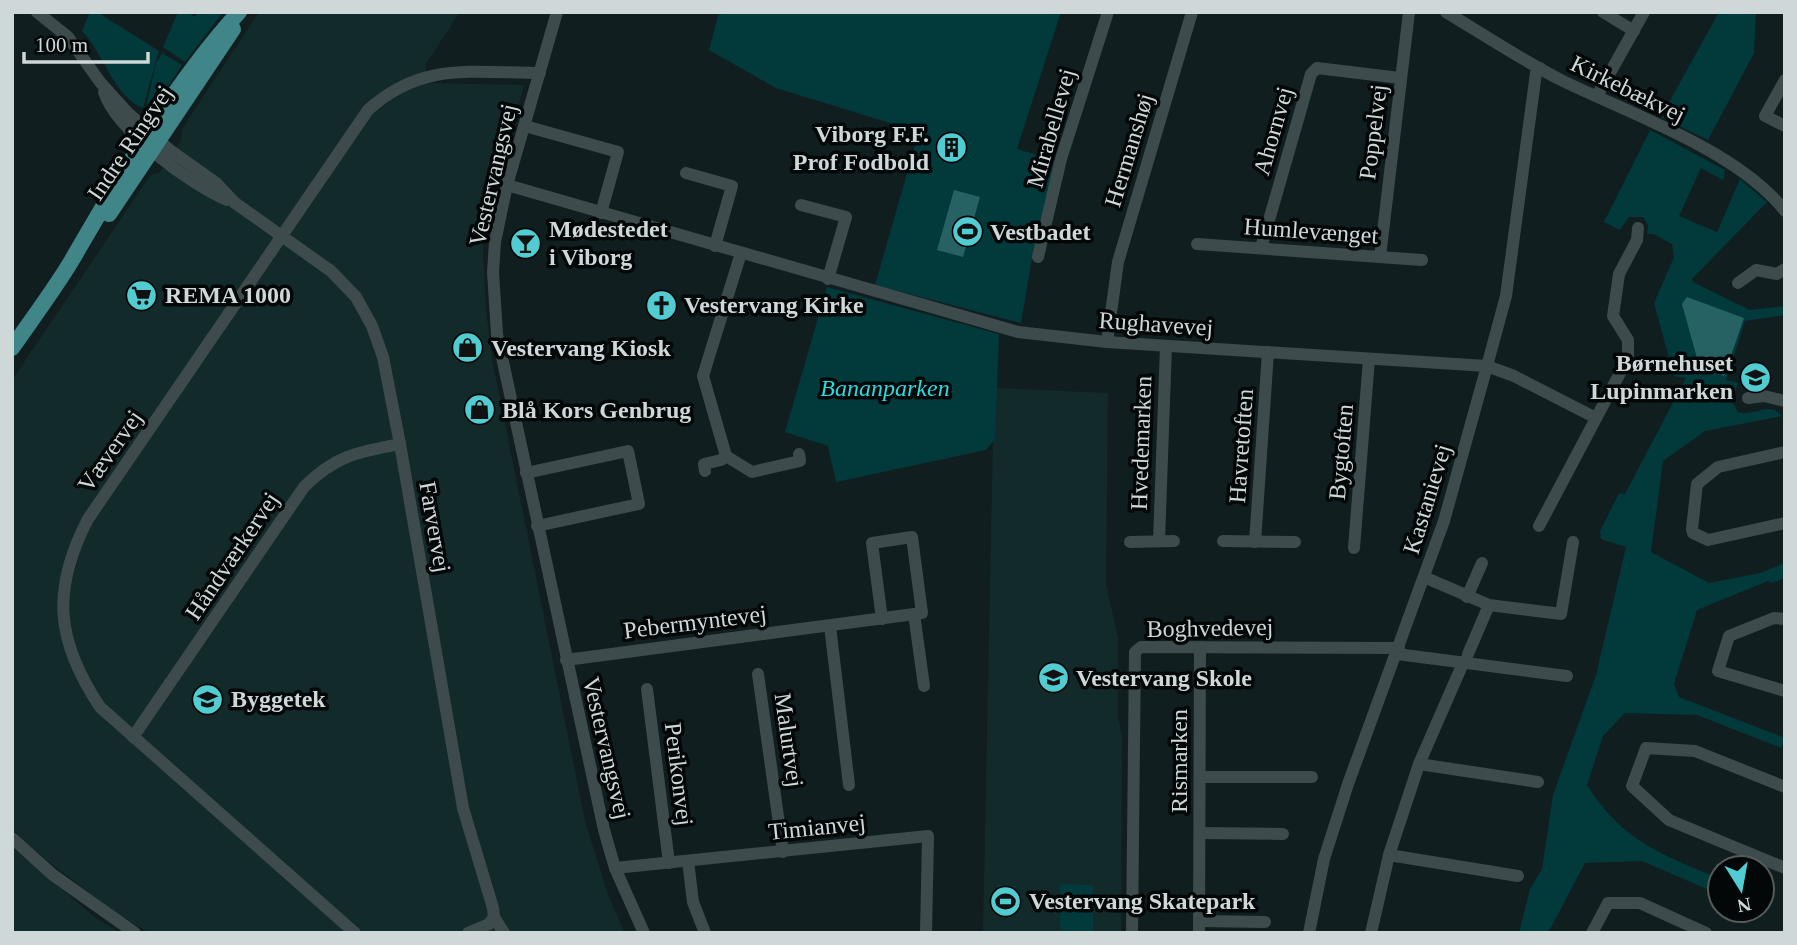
<svg xmlns="http://www.w3.org/2000/svg" width="1797" height="945" viewBox="0 0 1797 945" font-family="'Times New Roman',serif">
  <rect width="100%" height="100%" fill="#111e1f"/>
  <!-- built -->
  <g fill="#132a2b">
    <polygon points="259,12 460,12 425,65 429,83 524,85 486,218 483,249 486,309 492,359 585,821 608,895 625,933 150,933 118,915 45,859 12,829 12,380 150,176 160,172 181,140 182,129"/>
    <polygon points="994,388 1108,393 1106,584 1118,638 1118,718 1122,735 1121,933 983,933"/>
    <polygon points="12,847 97,919 121,933 12,933"/>
  </g>
  <!-- green -->
  <g fill="#02393b">
    <path d="M90,12H97L159,51L143,108C113,96 104,53 82,31Z"/>
    <polygon points="178,12 187,12 195,17 198,12 223,12 185,62 163,47"/>
    <polygon points="719,12 1061,12 1017,149 1058,161 1031,264 1021,323 875,285 919,132 776,88 709,50"/>
    <polygon points="1719,12 1756,12 1754,53 1708,140 1661,117"/>
    <polygon points="162,53 182,65 157,103 146,108 156,63"/>
    <path d="M1650,130L1725,170L1723,180L1701,168L1679,216L1717,232L1740,179L1767,202L1692,279L1693,282L1750,310L1785,306V315L1745,321L1726,380L1738,383L1732,401L1738,412C1757,417 1768,400 1782,416L1705,431L1663,461L1651,552L1709,583L1760,573L1785,563V578L1772,583L1768,581L1697,610L1674,684L1679,697L1785,738L1781,748L1697,715L1625,713L1603,736L1587,785C1621,839 1658,853 1715,877L1709,890L1642,861L1585,863L1548,933H1519L1530,889L1542,869L1553,795L1596,675L1626,547L1601,539L1600,531L1619,493L1625,494L1686,378L1674,376L1654,303L1674,257L1672,244L1653,234H1647L1648,225L1643,217H1629L1620,230L1604,222Z"/>
    <polygon points="827,287 999,334 995,439 986,450 836,482 828,446 785,432"/>
    <polygon points="1060,884 1093,885 1093,933 1060,933"/>
    <polygon points="997,885 1016,886 1015,916 997,916"/>
  </g>
  <!-- water -->
  <g fill="#266264">
    <polygon points="954,190 980,197 963,257 937,250"/>
    <polygon points="1687,297 1744,318 1724,376 1700,369 1682,304"/>
  </g>
  <g fill="none" stroke-linecap="round" stroke-linejoin="round">
    <!-- minor -->
    <g stroke="#3d4b4c" stroke-width="12">
      <polyline points="37,12 68,37 100,82 128,113 171,151 216,183 235,203 331,271 356,297 372,326 383,357 400,444 463,808 493,908 494,917 489,924 468,933"/>
      <polyline points="557,12 507,185 495,242 493,272 497,334 604,830 615,868 644,933"/>
      <path d="M1446,12C1484,35 1522,60 1561,80C1630,114 1737,150 1785,211"/>
      <polyline points="1603,12 1634,31"/>
      <polyline points="1785,80 1765,116 1785,126"/>
      <path d="M104,92C116,130 190,184 227,200"/>
      <polyline points="1597,96 1644,12"/>
      <polyline points="525,126 618,152 601,213"/>
      <polyline points="686,173 732,186 715,246"/>
      <polyline points="507,185 1018,332 1107,342 1487,366 1514,376 1596,418"/>
      <polyline points="801,205 846,217 828,279"/>
      <polyline points="1197,244 1422,260"/>
      <polyline points="1261,248 1311,74 1317,68 1400,78"/>
      <polyline points="741,253 703,376 726,456 752,472 800,461 799,454"/>
      <polyline points="1038,257 1061,159 1108,12"/>
      <polyline points="1380,257 1409,12"/>
      <polyline points="1738,283 1756,270 1777,274 1785,269"/>
      <polyline points="1107,342 1118,262 1192,12"/>
      <polyline points="1748,398 1764,396 1785,401"/>
      <polyline points="1785,452 1718,467 1697,484 1692,529 1693,533 1708,540 1785,523"/>
      <polyline points="705,471 704,464 721,460 726,456"/>
      <polyline points="526,473 628,451 639,504 537,526"/>
      <polyline points="1539,526 1628,358 1628,340 1613,316 1619,274 1637,240 1638,228"/>
      <polyline points="1159,541 1166,346"/>
      <polyline points="1223,541 1295,542"/>
      <polyline points="1130,542 1174,541"/>
      <polyline points="1255,542 1268,352"/>
      <polyline points="1354,548 1369,359"/>
      <polyline points="1424,577 1489,605 1561,614 1573,542"/>
      <polyline points="1467,597 1482,563"/>
      <polyline points="914,614 924,686"/>
      <polyline points="1785,619 1774,618 1729,636 1718,671 1785,691"/>
      <polyline points="830,626 849,785"/>
      <polyline points="1397,654 1567,676"/>
      <polyline points="1468,654 1489,605"/>
      <polyline points="566,660 922,613 912,537 872,543 882,619"/>
      <polyline points="758,674 783,852"/>
      <polyline points="647,689 669,863"/>
      <path d="M133,737L304,487C335,456 357,452 400,444"/>
      <polyline points="1419,764 1538,782"/>
      <polyline points="1200,777 1312,777"/>
      <polyline points="1785,787 1695,751 1646,748 1632,786 1669,820 1785,868"/>
      <polyline points="1200,833 1283,834"/>
      <polyline points="12,838 53,875 135,933"/>
      <polyline points="1389,855 1518,876"/>
      <polyline points="688,861 693,902 705,933"/>
      <polyline points="615,868 928,836 926,933"/>
      <polyline points="494,917 504,933"/>
      <polyline points="1199,921 1265,922"/>
      <path d="M355,933L100,707C56,641 51,590 88,519L368,110C422,61 472,73 540,73"/>
      <polyline points="1132,933 1135,652 1141,647 1399,648"/>
      <polyline points="1199,933 1200,647"/>
      <polyline points="1309,933 1324,859 1348,784 1444,521 1487,366 1506,296 1536,73 1540,68"/>
      <polyline points="1371,933 1389,855 1419,764 1464,661"/>
      <polyline points="1592,933 1608,903 1640,903 1706,933"/>
    </g>
    <!-- major -->
    <g stroke="#408588" stroke-width="16">
      <polyline points="109,214 233,29"/>
      <path d="M12,348C32,319 54,290 72,260C122,174 172,86 239,12"/>
    </g>
  </g>
  <!-- icons -->
  <defs>
    <symbol id="building-disc" viewBox="-11 -11 22 22"><circle r="9.5" fill="#51ccd1" stroke="#030707"/><path d="M-4-6H4V6H1V3H-1V6H-4ZM-2.5-4.3h1.7v1.8h-1.7ZM.8-4.3h1.7v1.8H.8ZM-2.5-1h1.7V.8h-1.7ZM.8-1h1.7V.8H.8Z" fill="#111"/></symbol>
    <symbol id="stadium-disc" viewBox="-11 -11 22 22"><circle r="9.5" fill="#51ccd1" stroke="#030707"/><path d="M0-5a6.5 5 0 1 0 0 10a6.5 5 0 1 0 0-10ZM-3.5-1.8h7v3.6h-7Z" fill="#111"/></symbol>
    <symbol id="bar-disc" viewBox="-11 -11 22 22"><circle r="9.5" fill="#51ccd1" stroke="#030707"/><path d="M-6-5H6L.8 .8V4.5H3.5V6h-7V4.5H-.8V.8Z" fill="#111"/></symbol>
    <symbol id="supermarket-disc" viewBox="-11 -11 22 22"><circle r="9.5" fill="#51ccd1" stroke="#030707"/><path d="M-6-5.5h2.5l.6 2H6L4.5 2H-2.5L-4.4-4H-6ZM-1.5 3.2a1.3 1.3 0 1 0 .1 0ZM3 3.2a1.3 1.3 0 1 0 .1 0Z" fill="#111"/></symbol>
    <symbol id="church-disc" viewBox="-11 -11 22 22"><circle r="9.5" fill="#51ccd1" stroke="#030707"/><path d="M-1.2-6h2.4v3.5h3.3v2.4h-3.3V6h-2.4V-.1h-3.3v-2.4h3.3Z" fill="#111"/></symbol>
    <symbol id="shop-disc" viewBox="-11 -11 22 22"><circle r="9.5" fill="#51ccd1" stroke="#030707"/><path d="M-5-2.5h2.3a2.7 3.5 0 0 1 5.4 0H5L5.5 6h-11ZM-1.5-2.5h3a1.5 2.3 0 0 0-3 0Z" fill="#111"/></symbol>
    <symbol id="school-disc" viewBox="-11 -11 22 22"><circle r="9.5" fill="#51ccd1" stroke="#030707"/><path d="M0-5L7-2L0 1L-7-2ZM-4 1L0 2.5L4 1V4Q0 6-4 4Z" fill="#111"/></symbol>
  </defs>
  <g fill-rule="evenodd">
    <use href="#building-disc" x="934" y="130" width="35" height="35"/>
    <use href="#stadium-disc" x="950" y="214" width="35" height="35"/>
    <use href="#bar-disc" x="508" y="226" width="35" height="35"/>
    <use href="#supermarket-disc" x="124" y="278" width="35" height="35"/>
    <use href="#church-disc" x="644" y="288" width="35" height="35"/>
    <use href="#shop-disc" x="450" y="330" width="35" height="35"/>
    <use href="#school-disc" x="1738" y="360" width="35" height="35"/>
    <use href="#shop-disc" x="462" y="392" width="35" height="35"/>
    <use href="#school-disc" x="1036" y="660" width="35" height="35"/>
    <use href="#school-disc" x="190" y="682" width="35" height="35"/>
    <use href="#stadium-disc" x="988" y="884" width="35" height="35"/>
  </g>
  <g text-anchor="middle" stroke-width="7" stroke-linejoin="round" paint-order="stroke">
    <!-- street labels -->
    <g font-size="24" fill="#cfd8d8" stroke="#030707">
      <text transform="translate(1628 89) rotate(26)" y="8">Kirkebækvej</text>
      <text transform="translate(1051 128) rotate(-74)" y="8">Mirabellevej</text>
      <text transform="translate(1273 131) rotate(-74)" y="8">Ahornvej</text>
      <text transform="translate(1373 132) rotate(-83)" y="8">Poppelvej</text>
      <text transform="translate(130 143) rotate(-56)" y="8">Indre Ringvej</text>
      <text transform="translate(1129 150) rotate(-73)" y="8">Hermanshøj</text>
      <text transform="translate(493 175) rotate(-77)" y="8">Vestervangsvej</text>
      <text transform="translate(1311 231) rotate(4)" y="8">Humlevænget</text>
      <text transform="translate(1156 324) rotate(4)" y="8">Rughavevej</text>
      <text transform="translate(1141 443) rotate(-88)" y="8">Hvedemarken</text>
      <text transform="translate(1241 446) rotate(-86)" y="8">Havretoften</text>
      <text transform="translate(110 451) rotate(-55)" y="8">Vævervej</text>
      <text transform="translate(1341 452) rotate(-85)" y="8">Bygtoften</text>
      <text transform="translate(1427 499) rotate(-73)" y="8">Kastanievej</text>
      <text transform="translate(435 527) rotate(80)" y="8">Farvervej</text>
      <text transform="translate(232 556) rotate(-56)" y="8">Håndværkervej</text>
      <text transform="translate(695 622) rotate(-7)" y="8">Pebermyntevej</text>
      <text transform="translate(1210 628) rotate(-1)" y="8">Boghvedevej</text>
      <text transform="translate(789 740) rotate(82)" y="8">Malurtvej</text>
      <text transform="translate(607 748) rotate(77)" y="8">Vestervangsvej</text>
      <text transform="translate(1179 761) rotate(-90)" y="8">Rismarken</text>
      <text transform="translate(679 774) rotate(83)" y="8">Perikonvej</text>
      <text transform="translate(817 827) rotate(-6)" y="8">Timianvej</text>
    </g>
    <!-- poi labels -->
    <g font-size="24" font-weight="bold" fill="#cfd8d8" stroke="#030707" text-anchor="start">
      <text x="929" y="142" text-anchor="end">Viborg F.F.<tspan x="929" dy="28">Prof Fodbold</tspan></text>
      <text x="549" y="237">Mødestedet<tspan x="549" dy="28">i Viborg</tspan></text>
      <text x="990" y="240">Vestbadet</text>
      <text x="165" y="303">REMA 1000</text>
      <text x="684" y="313">Vestervang Kirke</text>
      <text x="491" y="356">Vestervang Kiosk</text>
      <text x="1733" y="371" text-anchor="end">Børnehuset<tspan x="1733" dy="28">Lupinmarken</tspan></text>
      <text x="502" y="418">Blå Kors Genbrug</text>
      <text x="1076" y="686">Vestervang Skole</text>
      <text x="231" y="707">Byggetek</text>
      <text x="1029" y="909">Vestervang Skatepark</text>
    </g>
    <!-- park labels -->
    <g font-size="24" font-style="italic" fill="#28dce2" stroke="#030707">
      <text x="885" y="396">Bananparken</text>
    </g>
  </g>
  <!-- border -->
  <rect width="1797" height="945" fill="none" stroke="#cfd8d8" stroke-width="28"/>
  <!-- north arrow -->
  <g transform="translate(1741 889) rotate(169)"><circle r="33" fill="#030707" stroke="#555b5b" stroke-width="2"/>
  <path d="M0-5L12 26L0 18L-12 26Z" fill="#51ccd1"/>
  <text y="-10" font-size="19" font-weight="bold" text-anchor="middle" fill="#cfd8d8">N</text>
  </g>
  <!-- scale -->
  <path d="M24 52v10h124v-10" fill="none" stroke="#cfd8d8" stroke-width="3.5"/>
  <text x="35" y="52" font-size="21" fill="#cfd8d8" stroke="#030707" stroke-width="5" paint-order="stroke">100 m</text>
</svg>
